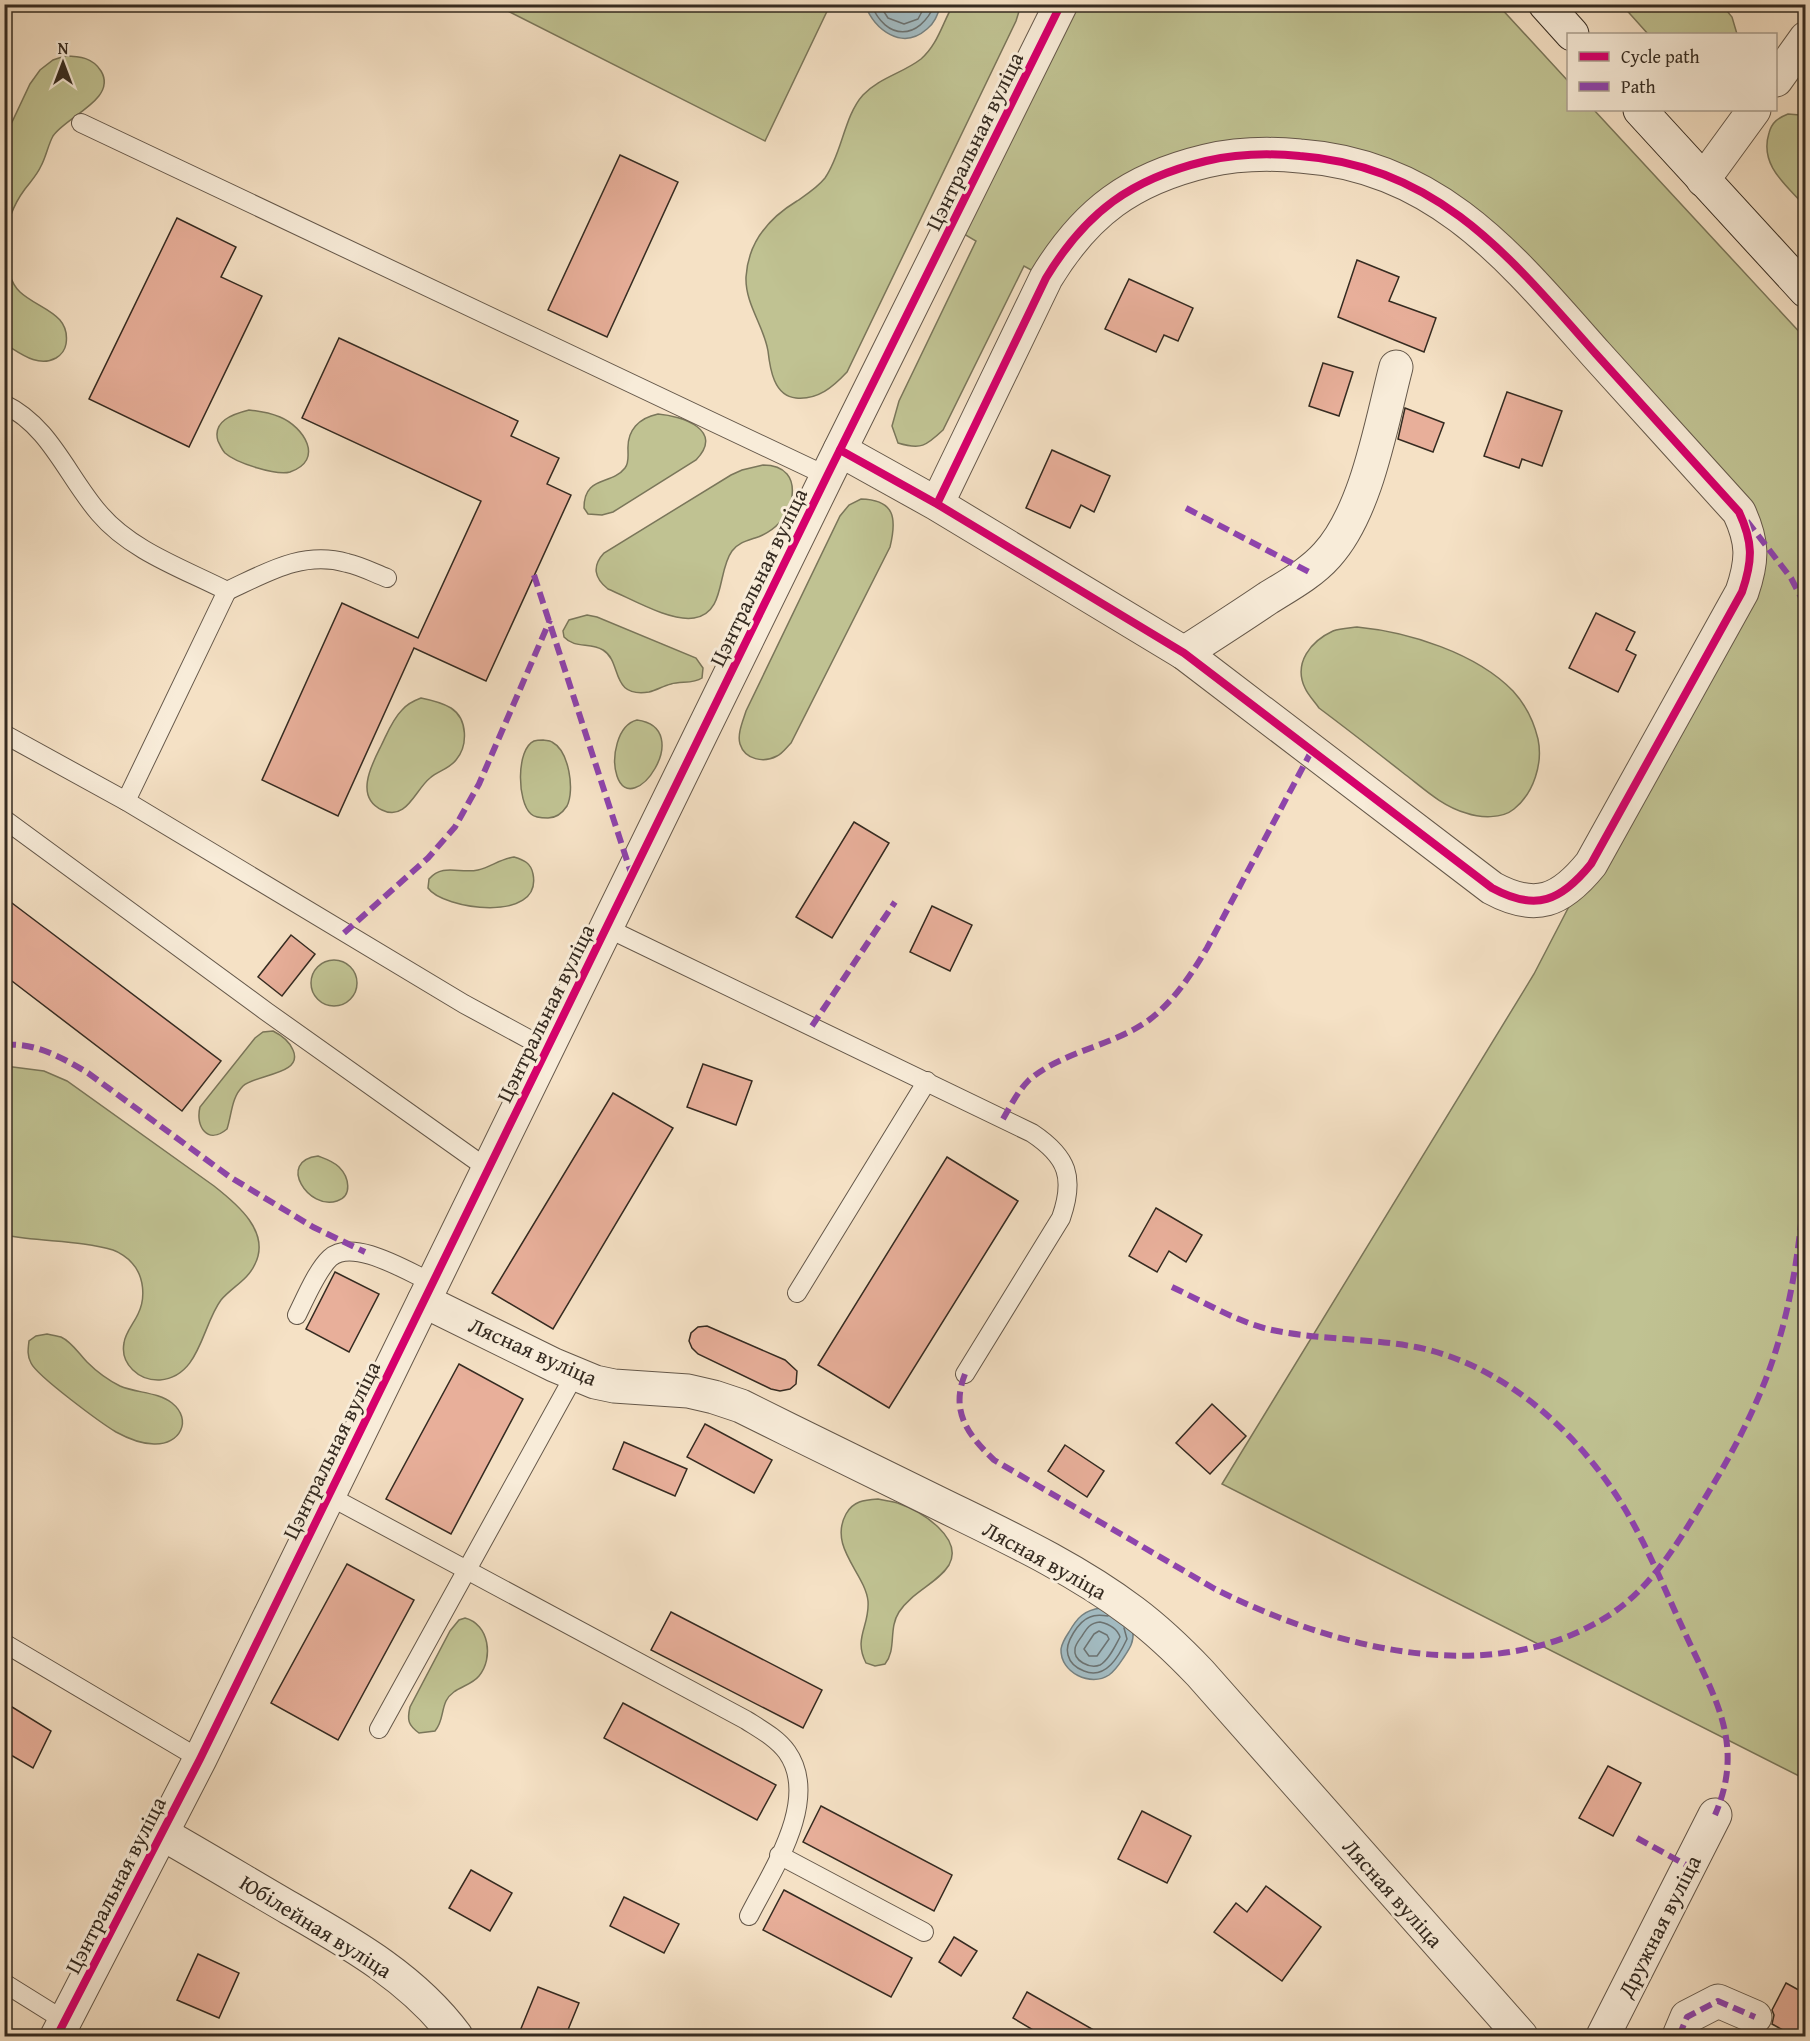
<svg xmlns="http://www.w3.org/2000/svg" width="1810" height="2041" viewBox="0 0 1810 2041" font-family="'Gentium Book Plus',serif">
  <rect width="100%" height="100%" fill="#f5e1c5"/>
  <filter id="stains"><feTurbulence type="fractalNoise" baseFrequency=".00333" numOctaves="4"/><feColorMatrix values="0 0 0 0 .2 0 0 0 0 .09 0 0 0 0 .02 0 0 0 .5 -.17"/></filter>
  <radialGradient id="worn" r=".72"><stop offset=".6" stop-color="#630" stop-opacity="0"/><stop offset="1" stop-color="#630" stop-opacity=".3"/></radialGradient>
  <!-- green -->
  <g fill="#c0c292" stroke="#7a765a" stroke-width="1.5">
    <polygon points="496,5 830,5 765,141"/>
    <path d="M953,5H1021L1016,21L847,372C833,387 818,400 796,398C774,396 770,369 768,351C764,326 745,304 746,277C748,243 769,218 797,201C807,194 817,188 825,178C842,154 844,116 863,95C879,78 903,73 921,59C938,44 942,24 953,5Z"/>
    <path d="M1061,5H1498L1568,81V110H1594L1805,338V1779L1222,1484L1534,974L1591,864L1750,542L1516,265L1353,163L1159,175L1046,278L1024,266L943,430C926,446 921,450 898,443L892,426L899,401L976,241L952,227Z"/>
    <polygon points="1622,5 1722,5 1732,17 1737,34 1648,34"/>
    <path d="M65,56C80,56 93,58 101,71C118,99 65,117 53,136C48,145 46,157 41,166C37,175 31,181 25,189C13,205 6,225 5,245V137L30,84L40,70L53,60Z"/>
    <path d="M1788,114L1800,115L1805,118V206C1786,185 1759,165 1769,133C1772,122 1778,118 1788,114Z"/>
    <path d="M5,253C7,266 10,283 20,292C38,309 71,313 66,344C65,350 61,355 56,358C38,368 20,353 5,344Z"/>
    <path d="M249,410C259,411 270,413 280,417C304,427 325,460 290,472C277,476 236,463 225,453C222,450 220,445 218,441C212,421 233,414 249,410Z"/>
    <path d="M658,414C682,416 725,430 696,460L613,512L602,515L588,514L584,508C584,475 611,486 625,468C629,463 628,457 628,450C627,430 639,418 658,414Z"/>
    <path d="M763,465C772,465 781,467 787,474C792,480 793,488 792,496C790,516 774,532 755,538C746,541 738,543 732,551C717,571 726,613 694,618C670,622 630,598 608,589C594,578 592,566 604,553L731,475L742,470Z"/>
    <path d="M861,499C895,500 897,518 890,547L791,743C787,747 782,754 777,756C764,763 745,760 740,744C737,734 743,721 746,711L840,516L849,505Z"/>
    <path d="M587,615L597,617L696,658L703,668L702,678C693,684 681,681 671,684C663,686 657,690 649,692C609,698 623,662 603,650C590,642 575,649 564,637L563,631L569,620Z"/>
    <path d="M1357,627C1409,632 1476,653 1513,691C1525,704 1534,722 1538,739C1543,763 1534,793 1514,809C1502,819 1480,818 1466,813C1441,806 1422,787 1402,772C1374,750 1347,729 1319,708C1315,702 1308,695 1305,688C1293,663 1311,641 1333,631C1340,628 1349,628 1357,627Z"/>
    <path d="M421,698C431,700 441,702 451,708C468,719 468,746 456,760C449,769 438,771 430,778C415,790 406,822 382,810C354,797 372,764 381,746C387,734 392,720 402,710C407,704 413,701 421,698Z"/>
    <path d="M637,720C697,728 632,822 617,776C611,758 617,725 637,720Z"/>
    <path d="M543,740C546,741 549,740 552,742C569,751 575,790 567,806C563,812 556,818 548,818C543,818 535,818 531,814C517,802 516,749 534,741C537,740 540,740 543,740Z"/>
    <path d="M514,857C524,860 531,863 533,874C543,924 442,909 428,888L429,879C443,863 460,874 478,870C491,867 500,859 514,857Z"/>
    <circle cx="334" cy="983" r="23"/>
    <path d="M273,1031C281,1035 289,1040 293,1050C304,1075 256,1074 243,1086C231,1098 232,1114 227,1129C208,1145 195,1127 200,1107L255,1038L263,1032Z"/>
    <path d="M5,1066L44,1071L67,1081L214,1186C237,1204 271,1232 255,1264C248,1280 232,1287 221,1300C202,1325 200,1377 160,1380C139,1381 120,1364 124,1343C125,1333 134,1323 138,1314C146,1298 144,1276 132,1263C128,1258 119,1252 113,1250C81,1240 39,1242 5,1235Z"/>
    <path d="M318,1156C326,1159 333,1161 339,1167C349,1177 353,1196 337,1201C309,1211 276,1161 318,1156Z"/>
    <path d="M47,1334C52,1335 57,1336 61,1337C72,1342 79,1354 87,1362C97,1372 108,1380 120,1386C136,1393 158,1392 172,1403C193,1420 180,1445 154,1444C141,1444 127,1438 116,1432C101,1423 37,1376 31,1363C27,1356 28,1349 29,1341L36,1336Z"/>
    <path d="M878,1499C885,1501 893,1501 900,1504C921,1511 964,1538 949,1565C938,1583 912,1592 899,1612C888,1629 897,1649 885,1664L875,1666L866,1663C853,1638 870,1626 868,1601C865,1573 828,1547 846,1514C853,1501 864,1500 878,1499Z"/>
    <path d="M465,1618C489,1624 494,1658 479,1676C470,1687 453,1687 446,1701C441,1712 443,1722 435,1731L419,1733C408,1725 407,1720 410,1707L450,1631L459,1620Z"/>
  </g>
  <!-- water -->
  <g fill="#a2bac0" stroke="#768180" stroke-width="1.5">
    <path d="M865,5H941C938,13 935,23 927,29C902,51 875,30 865,5Z"/>
    <path d="M1101,1608L1133,1631C1134,1642 1130,1648 1124,1657C1120,1663 1116,1670 1109,1675C1091,1687 1060,1673 1061,1649C1062,1643 1065,1638 1069,1632C1077,1618 1084,1610 1101,1608Z"/>
  </g>
  <g fill="none" stroke-linecap="round" stroke-linejoin="round">
    <!-- shore -->
    <g stroke="#6c7270" stroke-width="1.5">
      <path d="M871,4C886,41 919,41 935,4"/>
      <polyline points="879,4 888,18 904,24 918,19 926,4"/>
      <path d="M1108,1616C1102,1615 1096,1614 1090,1617C1079,1621 1064,1643 1068,1655C1070,1663 1076,1668 1084,1671C1106,1680 1119,1656 1127,1639L1124,1628"/>
      <path d="M1100,1622C1109,1624 1117,1628 1120,1637C1115,1646 1109,1660 1100,1665C1090,1669 1073,1661 1075,1649C1075,1645 1079,1640 1082,1636C1087,1628 1090,1623 1100,1622Z"/>
      <polygon points="1099,1631 1107,1635 1109,1639 1097,1656 1089,1656 1084,1649 1094,1634"/>
    </g>
  </g>
  <!-- building -->
  <g fill="#e8af9a" stroke="#352b21" stroke-width="1.5">
    <polygon points="620,155 678,182 607,337 548,310"/>
    <polygon points="177,218 236,247 221,277 262,296 189,447 89,399"/>
    <polygon points="1357,260 1399,277 1389,301 1436,318 1424,352 1338,317"/>
    <polygon points="1129,279 1193,308 1178,341 1164,335 1156,352 1105,329"/>
    <polygon points="339,338 518,421 511,436 559,458 547,484 571,495 486,681 414,648 338,816 262,780 342,603 418,638 481,501 302,418"/>
    <polygon points="1323,363 1353,372 1339,416 1309,406"/>
    <polygon points="1507,392 1562,411 1542,466 1522,459 1519,468 1484,456"/>
    <polygon points="1405,408 1444,423 1433,452 1398,439"/>
    <polygon points="1052,450 1110,476 1094,512 1081,505 1070,528 1026,508"/>
    <polygon points="1596,613 1635,632 1626,650 1636,655 1618,692 1569,668"/>
    <polygon points="854,822 889,843 832,938 796,917"/>
    <polygon points="4,897 221,1061 182,1111 4,975"/>
    <polygon points="932,906 972,925 950,971 910,952"/>
    <polygon points="291,935 315,954 282,996 258,977"/>
    <polygon points="703,1064 752,1081 736,1125 687,1107"/>
    <polygon points="613,1093 673,1128 553,1329 492,1293"/>
    <polygon points="947,1157 1018,1201 889,1408 818,1365"/>
    <polygon points="1156,1208 1202,1235 1186,1262 1169,1251 1157,1272 1129,1256"/>
    <polygon points="335,1272 379,1294 349,1352 306,1329"/>
    <polygon points="707,1326 785,1360 797,1371 796,1384 790,1389 780,1391 771,1389 698,1354 692,1348 689,1341 691,1333 698,1327"/>
    <polygon points="459,1364 523,1399 451,1534 386,1499"/>
    <polygon points="1212,1404 1246,1436 1210,1474 1176,1443"/>
    <polygon points="705,1424 772,1460 754,1493 687,1457"/>
    <polygon points="624,1442 687,1469 675,1496 613,1469"/>
    <polygon points="1065,1445 1104,1471 1087,1497 1048,1471"/>
    <polygon points="347,1564 414,1600 338,1740 271,1703"/>
    <polygon points="671,1612 822,1690 803,1728 651,1650"/>
    <polygon points="4,1702 51,1731 33,1768 4,1751"/>
    <polygon points="623,1703 776,1785 757,1820 604,1738"/>
    <polygon points="1608,1766 1641,1783 1613,1836 1579,1818"/>
    <polygon points="821,1806 952,1875 934,1911 803,1842"/>
    <polygon points="1142,1811 1191,1836 1167,1883 1118,1859"/>
    <polygon points="471,1870 512,1893 490,1931 449,1908"/>
    <polygon points="1266,1886 1321,1927 1282,1981 1214,1932 1236,1903 1247,1912"/>
    <polygon points="784,1890 912,1958 891,1997 763,1930"/>
    <polygon points="624,1897 679,1924 664,1953 610,1926"/>
    <polygon points="954,1937 977,1951 961,1976 939,1962"/>
    <polygon points="198,1954 239,1973 219,2018 177,2000"/>
    <polygon points="1786,1983 1806,1994 1806,2037 1796,2037 1772,2024 1774,2015 1772,2010"/>
    <polygon points="538,1987 579,2003 565,2037 534,2037 520,2031"/>
    <polygon points="1027,1992 1106,2037 1045,2037 1013,2018"/>
  </g>
  <g fill="none" stroke-linecap="round" stroke-linejoin="round">
    <defs>
      <g id="lane">
        <polyline points="81,123 827,476"/>
        <path d="M4,404C50,426 67,476 99,513C131,551 184,569 227,591L126,801"/>
        <path d="M227,591C266,573 303,550 347,563C361,566 374,573 387,578"/>
        <polyline points="4,734 126,801 464,1004 547,1049"/>
        <polyline points="4,819 267,1012 488,1169"/>
        <path d="M607,928L1032,1133C1068,1157 1075,1178 1061,1218L965,1374"/>
        <polyline points="797,1293 927,1081"/>
        <path d="M297,1315C305,1299 317,1270 330,1258C353,1237 408,1272 433,1283"/>
        <path d="M329,1496L746,1720C760,1729 777,1738 787,1752C821,1800 771,1872 749,1916"/>
        <polyline points="4,1643 200,1759"/>
        <polyline points="379,1729 575,1374"/>
        <polyline points="779,1855 924,1932"/>
        <polyline points="4,1983 65,2021"/>
      </g>
      <g id="street">
        <polyline points="1776,80 1806,38"/>
        <polyline points="1703,180 1754,110"/>
        <path d="M840,450L937,504L1046,278C1086,212 1131,179 1206,161C1236,154 1269,153 1300,156C1438,166 1511,258 1596,354C1644,407 1691,459 1739,512C1753,542 1753,560 1742,592L1591,864C1561,901 1536,912 1492,888L1184,653L937,504"/>
        <path d="M1184,653C1212,635 1240,617 1268,598C1289,585 1311,573 1327,555C1367,511 1381,424 1396,367"/>
        <path d="M424,1301L554,1365L595,1382L614,1386L688,1391L714,1397L741,1406C805,1438 869,1469 934,1501C1001,1534 1072,1566 1133,1612C1157,1630 1179,1651 1200,1673L1521,2036"/>
        <path d="M161,1833C205,1858 248,1884 291,1909C352,1944 414,1979 456,2036"/>
        <polyline points="57,2036 200,1759 827,476 1061,4"/>
        <polyline points="1603,2036 1715,1815"/>
        <polyline points="1679,2036 1687,2017 1718,2001 1755,2017"/>
      </g>
      <g id="secondary">
        <polyline points="1545,4 1572,34"/>
        <polyline points="1640,110 1806,291"/>
      </g>
    </defs>
    <!-- lane casing -->
    <use href="#lane" stroke="#65584a" stroke-width="20"/>
    <!-- street casing -->
    <use href="#street" stroke="#65584a" stroke-width="35"/>
    <!-- secondary casing -->
    <use href="#secondary" stroke="#352b21" stroke-width="35"/>
    <!-- lane -->
    <use href="#lane" stroke="#f8ecd9" stroke-width="18"/>
    <!-- street -->
    <use href="#street" stroke="#f8ecd9" stroke-width="33"/>
    <!-- secondary -->
    <use href="#secondary" stroke="#f8ecd9" stroke-width="33"/>
    <!-- quiet -->
    <g stroke="#8e44ad" stroke-width="6" stroke-dasharray="12 6" stroke-linecap="butt">
      <polyline points="1186,508 1309,572"/>
      <polyline points="1747,521 1791,578 1806,607"/>
      <polyline points="534,575 632,876"/>
      <polyline points="344,933 428,858 455,827 479,784 550,620"/>
      <polyline points="812,1026 895,902"/>
      <path d="M4,1045C35,1042 63,1058 88,1073L230,1177L313,1227L365,1252"/>
      <path d="M1003,1119C1011,1105 1018,1091 1029,1080C1063,1051 1113,1046 1149,1020C1174,1001 1191,975 1207,948L1312,750"/>
      <path d="M1172,1287C1204,1302 1237,1322 1272,1330C1319,1340 1368,1338 1416,1347C1505,1365 1579,1433 1625,1509C1648,1548 1665,1590 1684,1631C1714,1697 1746,1743 1715,1815"/>
      <path d="M965,1374C950,1412 968,1435 994,1460L1215,1589C1331,1647 1489,1691 1608,1616C1654,1587 1684,1533 1711,1488C1737,1445 1761,1398 1776,1350C1795,1290 1802,1226 1806,1164"/>
      <polyline points="1637,1838 1690,1867"/>
      <polyline points="1679,2036 1687,2017 1718,2001 1755,2017"/>
      <polyline points="1760,2036 1761,2034"/>
    </g>
    <defs>
      <g id="cycleway">
        <path d="M840,450L937,504L1046,278C1086,212 1131,179 1206,161C1236,154 1269,153 1300,156C1438,166 1511,258 1596,354C1644,407 1691,459 1739,512C1753,542 1753,560 1742,592L1591,864C1561,901 1536,912 1492,888L1184,653L937,504"/>
        <polyline points="57,2036 200,1759 827,476 1061,4"/>
      </g>
    </defs>
    <!-- cycleway casing -->
    <use href="#cycleway" stroke="#f8ecd9" stroke-width="11"/>
    <!-- cycleway -->
    <use href="#cycleway" stroke="#d6006c" stroke-width="8"/>
  </g>
  <g text-anchor="middle" stroke-width="6" stroke-linejoin="round" paint-order="stroke">
    <!-- street labels -->
    <g font-size="22" fill="#352b21" stroke="#f8ecd9">
      <text transform="translate(974 141) rotate(-64)" y="8">Цэнтральная вуліца</text>
      <text transform="translate(758 577) rotate(-64)" y="8">Цэнтральная вуліца</text>
      <text transform="translate(545 1013) rotate(-64)" y="8">Цэнтральная вуліца</text>
      <text transform="translate(533 1351) rotate(24)" y="8">Лясная вуліца</text>
      <text transform="translate(331 1450) rotate(-64)" y="8">Цэнтральная вуліца</text>
      <text transform="translate(1045 1560) rotate(29)" y="8">Лясная вуліца</text>
      <text transform="translate(115 1885) rotate(-63)" y="8">Цэнтральная вуліца</text>
      <text transform="translate(1393 1893) rotate(48)" y="8">Лясная вуліца</text>
      <text transform="translate(316 1926) rotate(32)" y="8">Юбілейная вуліца</text>
      <text transform="translate(1659 1926) rotate(-63)" y="8">Дружная вуліца</text>
    </g>
  </g>
  <!-- margin -->
  <rect width="1810" height="2041" fill="none" stroke="#f5e1c5" stroke-width="24"/>
  <rect x="6" y="6" width="1798" height="2029" fill="none" stroke="#352b21" stroke-width="3"/>
  <rect x="12" y="12" width="1786" height="2017" fill="none" stroke="#352b21" stroke-width="1.5"/>
  <!-- legend -->
  <rect x="1567" y="33" width="210" height="78" fill="#f8ecd9" stroke="#aa9f8f" stroke-width="1.5"/>
  <rect x="1579" y="52" width="30" height="9" fill="#d6006c" stroke="#aa9f8f" stroke-width="1.5"/>
  <text x="1621" y="63" font-size="18" fill="#352b21">Cycle path</text>
  <rect x="1579" y="82" width="30" height="9" fill="#8e44ad" stroke="#aa9f8f" stroke-width="1.5"/>
  <text x="1621" y="93" font-size="18" fill="#352b21">Path</text>
  <!-- north arrow -->
  <g transform="translate(63 63)" stroke="#f8ecd9" stroke-width="4.5" paint-order="stroke">
  <path d="M0-4.5L10 22L0 15L-10 22Z" fill="#352b21"/>
  <text y="-9" font-size="16" font-weight="bold" text-anchor="middle" fill="#352b21">N</text>
  </g>
  <rect width="100%" height="100%" filter="url(#stains)"/>
  <rect width="100%" height="100%" fill="url(#worn)"/>
</svg>
